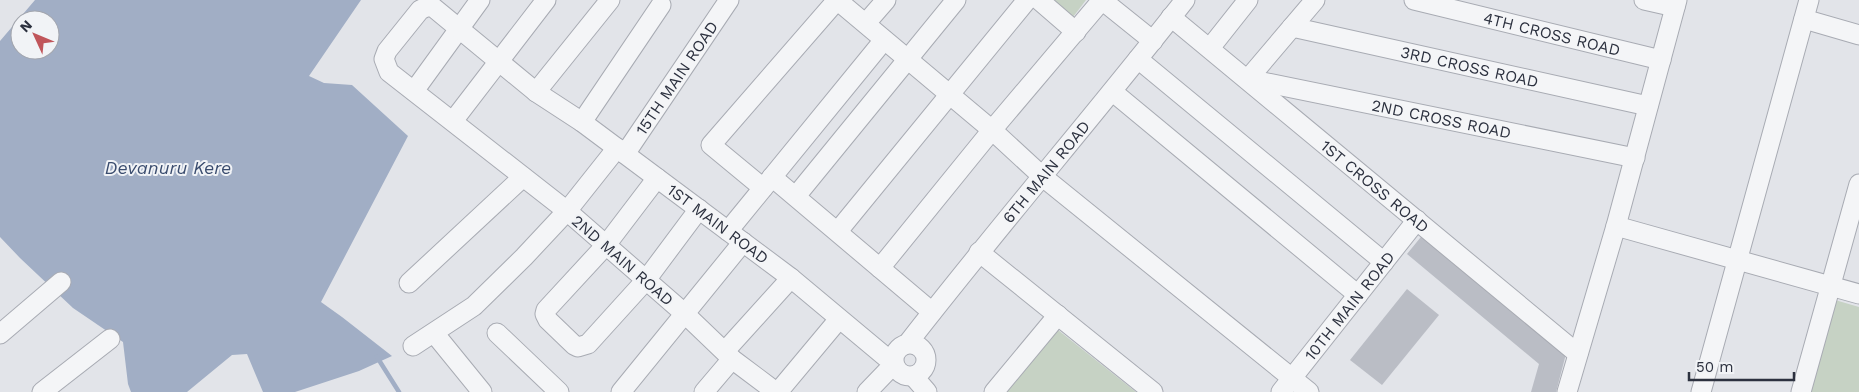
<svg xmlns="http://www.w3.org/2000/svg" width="1859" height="392" viewBox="0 0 1859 392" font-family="'Work Sans',sans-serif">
  <rect width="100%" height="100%" fill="#e2e4e9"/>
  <!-- green -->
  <g fill="#c6d2c4">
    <polygon points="1053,0 1086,0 1073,17"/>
    <polygon points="1835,300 1859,307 1859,392 1809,392"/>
    <polygon points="1058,330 1136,392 1007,392"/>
  </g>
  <!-- water -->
  <path fill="#a1aec5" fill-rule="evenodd" d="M35,0H361L309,76L324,83L352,85L408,136L321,302L342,317L392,356L359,371L295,392H263L247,354L232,355L187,392H131L128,384L123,342L73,308L20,258L0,237V41ZM20,20H50V50H20Z"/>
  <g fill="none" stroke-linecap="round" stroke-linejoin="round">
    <!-- stream -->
    <polyline stroke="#a1aec5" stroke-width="4.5" points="377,357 399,392"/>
  </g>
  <!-- building -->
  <g fill="#babdc5">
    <polygon points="1425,232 1567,350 1556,392 1531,392 1539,364 1407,254"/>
    <polygon points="1407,289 1439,315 1382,385 1350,360"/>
  </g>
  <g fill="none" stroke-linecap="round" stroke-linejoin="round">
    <defs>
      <g id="minor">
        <polyline points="837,0 992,130 1043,177 1309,392"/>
        <polyline points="1039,0 1076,32"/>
        <polyline points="1102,0 1153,41"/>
        <path id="s1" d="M1315,0L1248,79L1635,158"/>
        <path id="s2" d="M1414,0L1661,60"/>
        <polyline points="1644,0 1675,7"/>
        <path id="s3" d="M1171,17L1578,354"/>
        <polyline points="1804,19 1859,35"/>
        <polyline points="866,23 886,0"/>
        <path id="s4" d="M1292,27L1648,106"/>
        <polyline points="1210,48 1248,0"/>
        <polyline points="1138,59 1384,262"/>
        <polyline points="414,91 480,0"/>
        <polyline points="536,92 610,0"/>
        <polyline points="1113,92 1358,295"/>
        <polyline points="453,121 546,0"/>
        <polyline points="582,122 661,5"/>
        <path id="s5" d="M625,154L729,0"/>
        <polyline points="772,177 932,312"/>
        <polyline points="657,178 606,245 546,310 545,314 548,320 574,345 578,347 588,344 646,280 699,209"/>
        <polyline points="763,188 711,145 837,0"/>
        <polyline points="796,196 956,0"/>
        <polyline points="1616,226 1859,294"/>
        <polyline points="728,231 884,40"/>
        <polyline points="838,231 1027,0"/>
        <polyline points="979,252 1153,392"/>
        <polyline points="880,268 992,130 1102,0"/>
        <polyline points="409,283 523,177"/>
        <polyline points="434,333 482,392"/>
        <polyline points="497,333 559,392"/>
        <polyline points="0,334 61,282"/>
        <path id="s6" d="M908,343C998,227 1094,116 1185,0"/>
        <circle cx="910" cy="360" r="16"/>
        <polyline points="413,346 474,306 524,257 567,211 617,148"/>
        <polyline points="725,351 791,278"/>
        <polyline points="914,377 927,392"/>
        <polyline points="42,392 110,339"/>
        <polyline points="621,392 743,242"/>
        <polyline points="704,392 732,359"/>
        <path id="s7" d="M776,392L732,359L684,313L567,211L389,72L384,59L387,51L420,10L428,6L434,8L536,92L582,122L791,278L894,364L867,392"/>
        <polyline points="778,392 839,319"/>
        <polyline points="994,392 1058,315"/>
        <path id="s8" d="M1281,392L1417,220"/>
        <polyline points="1567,392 1616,226 1677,0"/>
        <polyline points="1701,392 1809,0"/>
        <polyline points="1801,392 1859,184"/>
      </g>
    </defs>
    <!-- minor casing -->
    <use href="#minor" stroke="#a8abb3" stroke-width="21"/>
    <!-- minor -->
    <use href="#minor" stroke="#f4f5f7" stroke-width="19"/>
  </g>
  <g text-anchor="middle" stroke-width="4" stroke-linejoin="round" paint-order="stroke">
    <!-- street labels -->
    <g font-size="16" fill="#2c313f" stroke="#f1f3f6">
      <text dy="6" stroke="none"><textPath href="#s2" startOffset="142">4TH CROSS ROAD</textPath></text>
      <text dy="6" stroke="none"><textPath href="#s4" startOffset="182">3RD CROSS ROAD</textPath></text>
      <text dy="6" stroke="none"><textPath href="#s5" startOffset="92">15TH MAIN ROAD</textPath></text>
      <text dy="6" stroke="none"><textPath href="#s1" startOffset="301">2ND CROSS ROAD</textPath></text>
      <text dy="6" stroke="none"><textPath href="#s6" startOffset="220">6TH MAIN ROAD</textPath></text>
      <text dy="6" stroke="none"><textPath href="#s3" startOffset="265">1ST CROSS ROAD</textPath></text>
      <text dy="6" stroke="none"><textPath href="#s7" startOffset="950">1ST MAIN ROAD</textPath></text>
      <text transform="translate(623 260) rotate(41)" y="6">2ND MAIN ROAD</text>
      <text dy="6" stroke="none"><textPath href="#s8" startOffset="110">10TH MAIN ROAD</textPath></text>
    </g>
    <!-- water labels -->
    <g font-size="18" font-style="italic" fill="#3a4c6e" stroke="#f1f3f6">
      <text x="168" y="174">Devanuru Kere</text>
    </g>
  </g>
  <!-- north arrow -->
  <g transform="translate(35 35) rotate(314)"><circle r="24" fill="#f1f3f6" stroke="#a2a5ad"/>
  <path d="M0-4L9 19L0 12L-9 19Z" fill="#c0555a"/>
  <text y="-8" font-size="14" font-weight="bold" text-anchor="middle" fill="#2c313f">N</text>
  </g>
  <!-- scale -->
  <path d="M1689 372v8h105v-8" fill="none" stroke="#2c313f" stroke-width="2.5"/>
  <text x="1696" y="372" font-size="15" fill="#2c313f" stroke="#f1f3f6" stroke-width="4" paint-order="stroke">50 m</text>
</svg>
